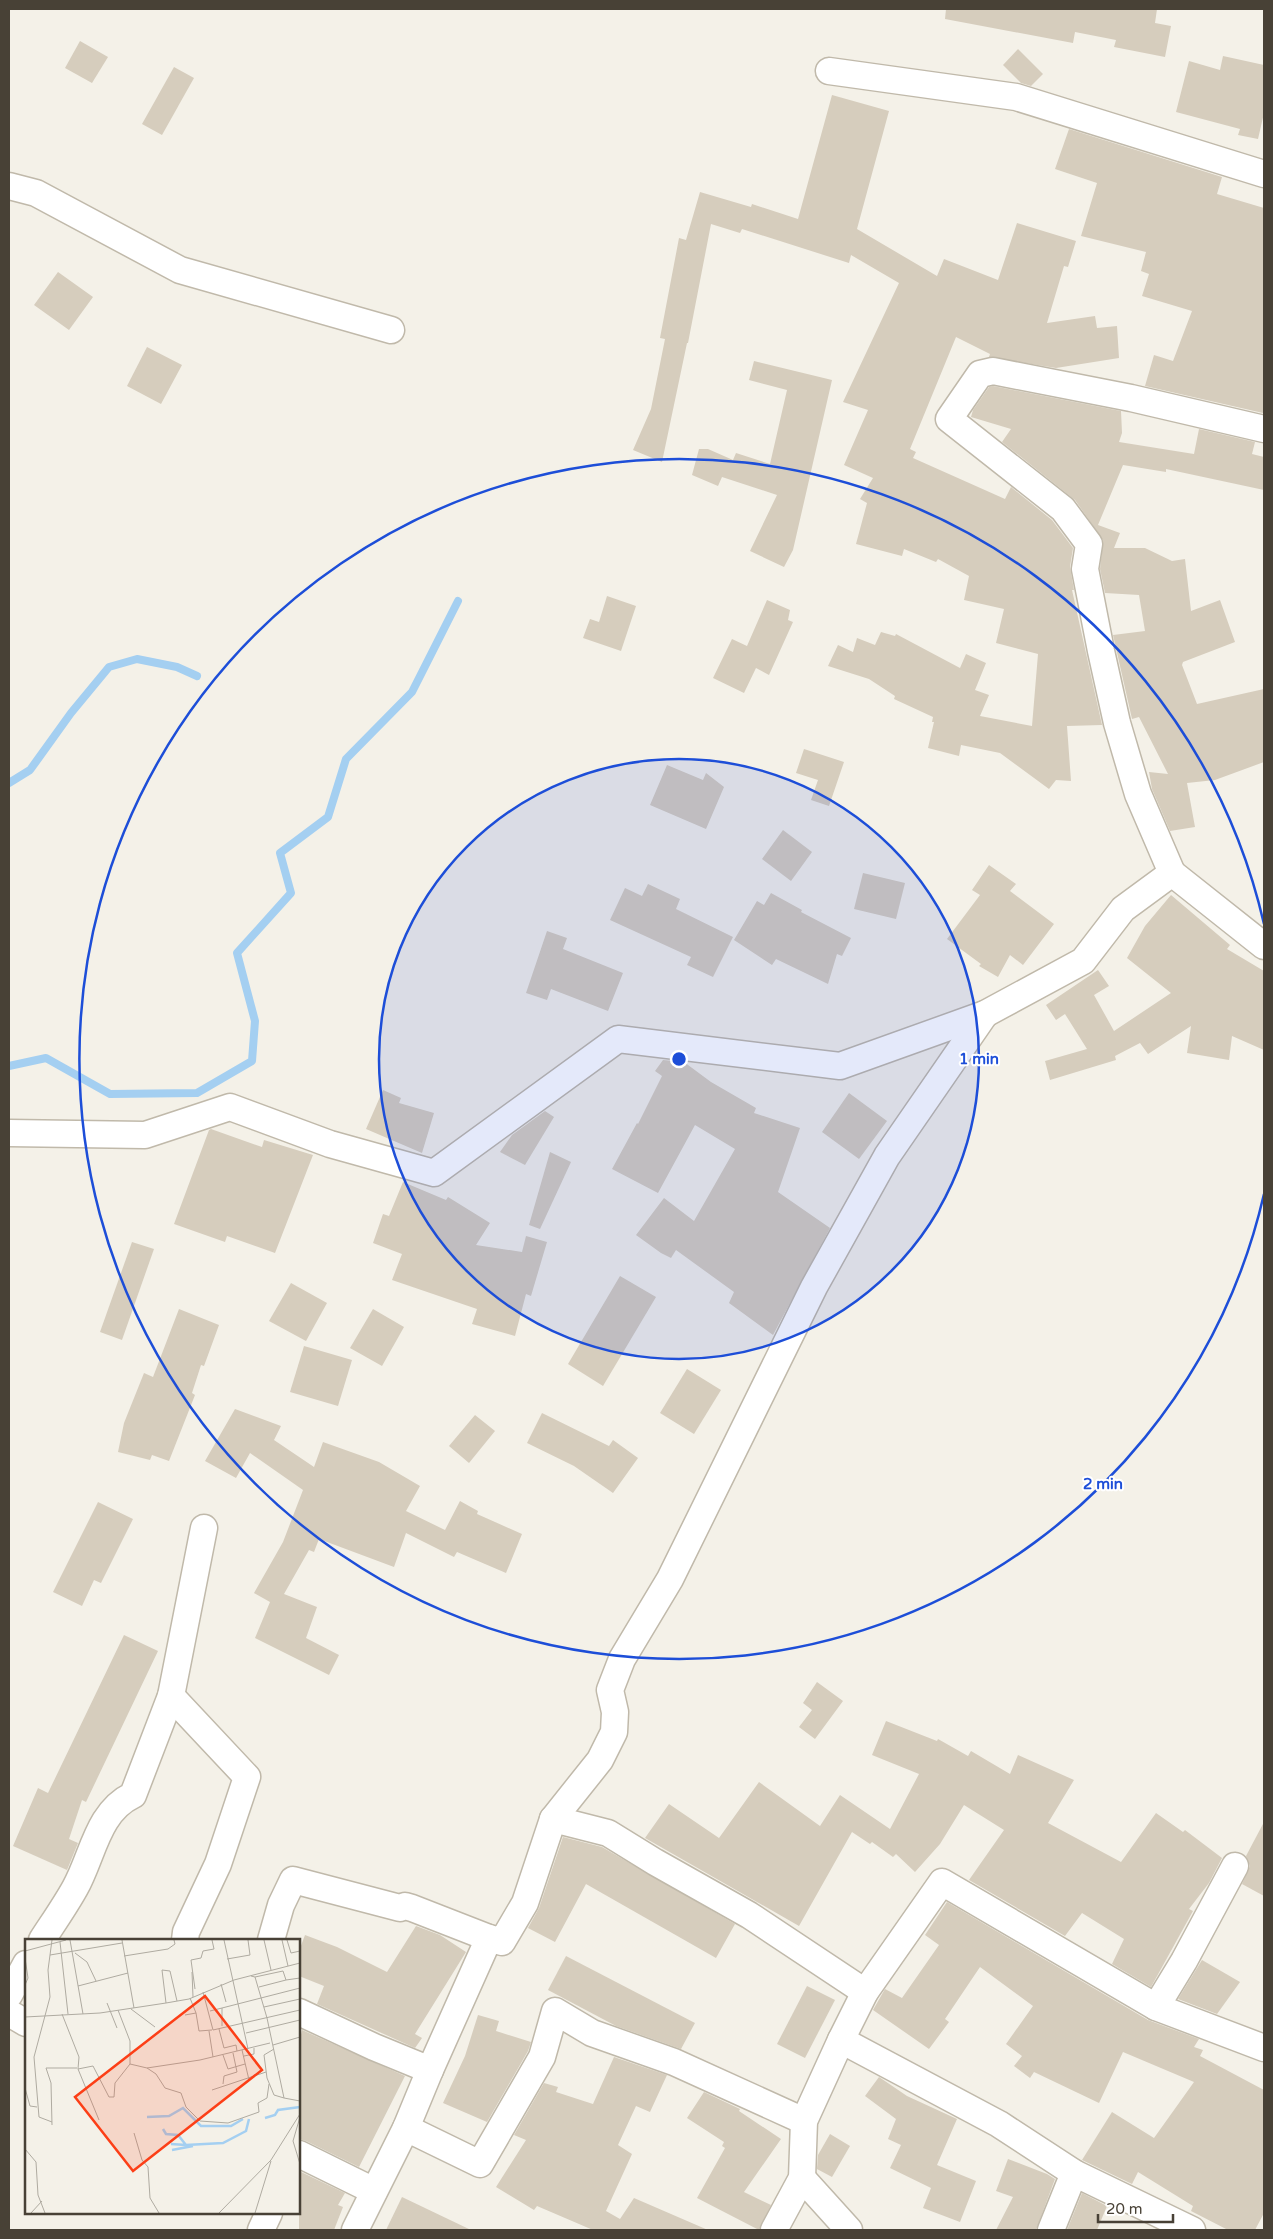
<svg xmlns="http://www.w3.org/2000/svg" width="1273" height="2239" viewBox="0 0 1273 2239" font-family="'Varela Round',sans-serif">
  <rect width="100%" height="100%" fill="#f4f1e8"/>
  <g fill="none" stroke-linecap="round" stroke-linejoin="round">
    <!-- stream -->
    <g stroke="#a4cff1" stroke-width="8">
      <polyline points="9,783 30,770 71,713 109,667 137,659 177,667 197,676"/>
      <polyline points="9,1066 46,1058 110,1094 197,1093 252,1061 255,1021 237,953 291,893 280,853 328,817 346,759 412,692 458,601"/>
    </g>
  </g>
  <!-- building -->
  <g fill="#d6cdbd">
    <polygon points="946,9 1157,9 1155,23 1171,26 1165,57 1114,47 1116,40 1075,32 1073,43 945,19"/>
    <polygon points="80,41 108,57 92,83 65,68"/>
    <polygon points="1018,49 1043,74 1031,86 1021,83 1003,65"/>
    <polygon points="1223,56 1264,65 1264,113 1258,139 1238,135 1240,129 1176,112 1189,61 1220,70"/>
    <polygon points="174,67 194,78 162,135 142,124"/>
    <polygon points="832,95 889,111 857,229 937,276 944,259 998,280 1017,223 1076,241 1068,267 1064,266 1047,323 1095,316 1097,328 1117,326 1119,358 1056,368 989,357 990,354 956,337 910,449 916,452 913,458 1005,499 1011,487 1052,520 1073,548 1070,567 1074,590 1072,590 1102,725 1067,726 1071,781 1056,780 1049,789 1000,753 961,745 959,756 928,748 934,722 932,722 933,717 894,699 895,696 869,679 828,666 838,645 853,652 857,638 875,645 881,632 895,636 896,634 960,668 966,654 986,663 975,690 989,695 980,716 1032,726 1038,654 996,643 1004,609 964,600 969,576 938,559 936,562 904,549 902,556 856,544 867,503 860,499 873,478 844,465 868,410 843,402 899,283 851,255 849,263 742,229 740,233 711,224 688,343 687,343 662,462 633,450 651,409 665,339 660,338 679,238 686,240 700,192 751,207 752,204 798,219"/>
    <polygon points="1069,129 1222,177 1217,194 1264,208 1263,413 1145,386 1154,355 1173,361 1192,311 1142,296 1149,274 1141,271 1146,252 1081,236 1097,183 1055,169"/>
    <polygon points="58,272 93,297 69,330 34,305"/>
    <polygon points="147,347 182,365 161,404 127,386"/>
    <polygon points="754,361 832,380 793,550 784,567 750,551 777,495 722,477 718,486 692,475 699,449 708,449 733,460 736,453 770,464 787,390 749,380"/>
    <polygon points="993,386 1121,411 1122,433 1119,442 1194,454 1199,429 1255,442 1252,454 1264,457 1264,490 1166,469 1166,472 1123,465 1098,525 1120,533 1114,548 1145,548 1172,561 1185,559 1191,611 1220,600 1235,642 1183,662 1182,665 1197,704 1264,689 1264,762 1215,780 1187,783 1195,827 1170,831 1152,789 1149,772 1168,774 1139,717 1132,719 1113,635 1145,631 1139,595 1105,593 1100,569 1103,540 1075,500 1002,442 1011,429 971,417 973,410 989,387"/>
    <polygon points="607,596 636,606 621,651 583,638 590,619 599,622"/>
    <polygon points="767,600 790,610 788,620 793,622 769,675 756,668 744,693 713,678 732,639 747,646"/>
    <polygon points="804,749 844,762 829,806 811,800 818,780 796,773"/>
    <polygon points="667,765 703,780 706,773 724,787 706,829 650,805"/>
    <polygon points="783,830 812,852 791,881 762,859"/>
    <polygon points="989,865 1016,884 1010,891 1054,924 1023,965 1010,955 998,977 979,966 981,964 947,939 980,895 972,890"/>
    <polygon points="863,873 905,883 896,919 854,909"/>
    <polygon points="648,884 680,899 676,909 733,937 713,977 687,965 691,957 610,920 625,888 642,896"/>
    <polygon points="771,893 802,910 801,912 851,938 842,956 837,954 828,984 776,959 772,965 734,940 757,901 764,905"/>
    <polygon points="1171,895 1230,945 1227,949 1264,971 1264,1050 1232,1036 1229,1060 1187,1053 1191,1026 1148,1054 1140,1043 1115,1056 1116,1060 1050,1080 1045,1061 1087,1049 1065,1014 1056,1020 1046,1005 1098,970 1109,986 1094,995 1114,1031 1171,993 1127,958 1145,926"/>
    <polygon points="547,931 567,938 563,949 623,973 608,1011 551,989 547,1000 526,993"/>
    <polygon points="663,1060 684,1062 711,1082 756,1108 754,1113 800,1128 778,1192 830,1228 773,1335 729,1303 734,1292 676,1250 671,1258 661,1253 636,1235 664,1198 694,1221 735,1149 695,1125 658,1193 612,1169 637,1123 638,1124 662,1076 655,1071"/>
    <polygon points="383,1090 401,1098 399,1103 434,1113 422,1153 366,1129"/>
    <polygon points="849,1093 887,1121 859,1159 822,1132"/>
    <polygon points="545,1111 554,1117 525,1165 500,1152 512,1135"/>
    <polygon points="211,1129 262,1147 264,1140 313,1155 275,1253 227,1236 225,1242 174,1224 209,1130"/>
    <polygon points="550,1152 571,1162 540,1229 529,1225"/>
    <polygon points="403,1182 446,1200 448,1197 490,1223 476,1245 522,1252 526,1236 547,1242 531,1296 526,1294 515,1336 472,1324 477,1309 392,1280 402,1254 373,1243 383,1214 389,1216"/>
    <polygon points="132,1242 154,1249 122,1340 100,1332"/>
    <polygon points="620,1276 656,1297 603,1386 568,1364"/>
    <polygon points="291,1283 327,1303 306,1341 269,1321"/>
    <polygon points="179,1309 219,1325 204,1366 201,1365 192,1393 195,1395 169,1461 152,1455 150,1460 118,1452 124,1423 144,1373 153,1377"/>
    <polygon points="373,1309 404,1327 382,1366 350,1348"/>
    <polygon points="304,1346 352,1360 338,1406 290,1392"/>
    <polygon points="687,1369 721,1390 694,1434 660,1413"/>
    <polygon points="235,1409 281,1426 274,1440 314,1467 323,1442 379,1462 420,1486 406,1511 445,1530 460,1501 478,1511 477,1514 522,1534 506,1573 457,1552 454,1557 406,1533 394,1567 319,1539 314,1552 309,1550 284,1594 317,1607 306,1638 339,1655 329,1675 255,1638 270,1602 254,1593 283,1542 303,1490 250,1453 236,1478 205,1461"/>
    <polygon points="542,1413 609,1446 613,1440 638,1458 613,1493 574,1466 527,1443"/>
    <polygon points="475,1415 495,1431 469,1463 449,1446"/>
    <polygon points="98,1502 133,1519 101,1583 94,1580 82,1606 53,1592"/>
    <polygon points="124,1635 158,1651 86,1802 82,1800 69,1839 78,1843 67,1870 13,1846 38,1788 48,1793"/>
    <polygon points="817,1682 843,1701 815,1739 799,1727 812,1710 803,1703"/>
    <polygon points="886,1721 937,1741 938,1739 968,1756 971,1751 1010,1774 1018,1755 1074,1780 1048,1823 1121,1862 1156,1813 1183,1832 1185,1830 1222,1858 1209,1883 1189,1909 1193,1911 1151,1987 1112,1964 1124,1939 1082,1913 1065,1936 969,1880 1004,1830 964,1805 940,1844 915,1872 896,1854 893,1857 872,1842 870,1844 852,1832 799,1926 645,1838 669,1804 719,1838 759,1782 820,1826 840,1795 890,1829 919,1774 872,1755"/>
    <polygon points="1264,1822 1264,1896 1242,1884 1250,1866 1246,1856"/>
    <polygon points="563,1837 602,1847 735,1924 716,1958 586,1884 555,1942 528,1928 539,1908"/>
    <polygon points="947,1902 1148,2020 1199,2039 1194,2047 1203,2050 1200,2056 1264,2090 1264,2213 1255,2230 1228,2230 1191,2211 1193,2206 1138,2172 1132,2184 1082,2160 1112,2112 1154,2138 1194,2082 1123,2052 1099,2103 1034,2072 1030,2078 1014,2066 1022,2056 1006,2044 1033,2006 980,1967 945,2019 949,2022 929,2049 873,2010 885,1989 902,1998 939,1945 925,1935"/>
    <polygon points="416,1926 440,1935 466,1952 415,2034 422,2038 415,2048 317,2004 324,1986 299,1976 299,1951 305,1935 337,1947 387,1972"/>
    <polygon points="566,1956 695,2023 681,2049 616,2026 548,1990"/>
    <polygon points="1202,1960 1240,1982 1217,2014 1178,1999"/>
    <polygon points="807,1986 835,2000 805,2058 777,2044"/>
    <polygon points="478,2015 499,2021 496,2031 531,2042 528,2051 487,2122 443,2103 465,2056"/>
    <polygon points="302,2030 405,2076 359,2167 306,2141 299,2139 299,2043"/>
    <polygon points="614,2057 667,2075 650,2112 636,2106 618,2145 632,2154 606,2211 620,2219 634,2198 708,2230 593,2230 537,2206 534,2210 496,2187 526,2140 514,2135 544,2083 558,2087 556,2092 593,2104"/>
    <polygon points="879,2077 907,2096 957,2119 937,2165 976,2181 960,2222 923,2208 931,2188 890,2168 901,2145 888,2139 896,2119 865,2096"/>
    <polygon points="704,2092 740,2109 739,2111 781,2139 744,2192 771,2205 759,2230 697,2198 725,2148 722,2146 724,2142 687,2118"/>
    <polygon points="830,2134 850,2146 832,2177 817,2169 818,2155"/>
    <polygon points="1008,2159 1047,2174 1055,2179 1036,2230 996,2230 1013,2197 996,2191"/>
    <polygon points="299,2171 345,2193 338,2205 343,2207 334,2230 299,2230"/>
    <polygon points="1082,2193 1107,2206 1097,2230 1067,2230"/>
    <polygon points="402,2197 471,2230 386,2230"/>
  </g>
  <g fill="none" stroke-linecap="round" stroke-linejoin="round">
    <defs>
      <g id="minor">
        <polyline points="829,71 1016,97 1264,174"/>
        <polyline points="9,186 36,193 180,270 391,330"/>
        <polyline points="1172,873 1138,794 1117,723 1101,651 1085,569 1089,544 1063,509 949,419 980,374 993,371 1131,398 1264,429"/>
        <polyline points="9,1133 145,1135 230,1107 330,1144 434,1173 618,1039 840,1066 985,1014 1083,961 1123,909 1172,873 1264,946"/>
        <polyline points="171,1696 247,1777 218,1864 186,1932 185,1940"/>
        <polyline points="553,1819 608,1833 655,1862 749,1915 865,1992"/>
        <polyline points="1235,1866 1184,1961 1156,2007 1264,2048"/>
        <path d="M42,1940C53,1923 65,1906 75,1888C93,1856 97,1812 133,1795L171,1696L204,1528"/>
        <polyline points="271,1940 281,1905 293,1880 400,1908 405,1906 412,1908 489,1938"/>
        <polyline points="9,1995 26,1964"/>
        <polyline points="299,2012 374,2047 430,2070"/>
        <polyline points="9,2013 26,2023"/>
        <polyline points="841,2040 865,1992 942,1882 1156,2007"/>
        <polyline points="406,2128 480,2164 542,2057 555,2011 592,2033 674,2062 804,2121"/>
        <polyline points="299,2154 374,2191"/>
        <polyline points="802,2178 849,2230"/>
        <polyline points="261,2230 269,2213"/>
        <polyline points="355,2230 406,2128 430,2070 489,1938 502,1942 525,1903 553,1819 600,1760 614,1732 615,1712 610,1690 622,1659 670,1579 814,1287 887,1156 985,1014"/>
        <polyline points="774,2230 802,2178 804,2121 841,2040 999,2124 1074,2173 1192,2230"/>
        <polyline points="1051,2230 1074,2173"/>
      </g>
    </defs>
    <!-- minor casing -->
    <use href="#minor" stroke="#c0b9aa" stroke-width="29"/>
    <!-- minor -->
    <use href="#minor" stroke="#fff" stroke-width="26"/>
  </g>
  <!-- distance rings -->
  <circle cx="679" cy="1059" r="300" fill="#1d4ed8" fill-opacity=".12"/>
  <g fill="none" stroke="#1d4ed8" stroke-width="2.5">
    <circle cx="679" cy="1059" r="300"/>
    <path d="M1264 1194A600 600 0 1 1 1264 924"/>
  </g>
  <!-- overview -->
  <g transform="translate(25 1939)">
    <rect width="275" height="275" fill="#f4f1e8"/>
    <path fill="none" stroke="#a4cff1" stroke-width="2.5" d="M122,178L144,177L158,169L176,187H206L218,180M240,179L250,176L253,171L275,168M138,190L141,195L153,196L161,206M146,205L161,206M161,206L198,204L221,192L224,180M147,211L168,207"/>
    <path fill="none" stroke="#afaba1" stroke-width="1" d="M27,1L23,31L25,58L9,118L14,178L27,183M45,1L58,75M97,1L109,69M199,1L223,110M239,1L246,31M257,1L263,27M262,1L266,14L275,12M35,3L43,75M0,12L41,1M50,14L62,23L71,42M25,16L97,4M99,17L143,10L150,5L149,1M0,19L3,39L0,46M202,20L225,16L223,1M167,33L168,58M226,37L230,38L242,79L259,159L275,162M230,38L258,32L261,41L275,39M196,45L201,63M53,47L103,34M234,48L261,41M170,50L166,21L176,19L178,12L189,10L187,1M178,53L188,91L275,71M82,64L92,89M141,64L137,31L145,32L152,62M239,68L275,60M197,69L275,49M106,70L130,88M93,71L105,102V125L122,129L131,135L140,149L156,154L161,168L175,182L203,184L234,173L233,164L242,159L244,145M185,72L197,69V87M171,74L174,92L187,91M37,75L54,118L53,130L74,181M160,76L171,74L165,59M0,78L75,74L141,64L164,60L209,41L275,24M194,90L199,109L211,106L212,112M184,92L188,118M221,94L275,81M248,106L275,98M249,110L239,116L242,139L249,156L259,159M217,111L224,141M198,116L203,130L220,125M219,117L229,115V109M122,129L175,121L245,104M53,130L68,127L84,158H89L90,144L105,125M198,145L199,137L212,133L208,114M0,149L5,167L12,168M187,151L241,133M275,178L268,202L275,225M27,186L26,144L21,129H52M109,194L117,221L123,228L125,259L134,274M0,210L11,223L13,256L20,274M6,274L17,262M194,274L246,221L275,175M230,274L246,222"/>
    <path fill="#fc3f17" fill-opacity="0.15" stroke="#fc3f17" stroke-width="2.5" d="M180,57L237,131L108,232L50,158Z"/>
    <rect width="275" height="275" fill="none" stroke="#484136" stroke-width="2.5"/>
  </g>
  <circle cx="679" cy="1059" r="8" fill="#1d4ed8" stroke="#fff" stroke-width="2.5"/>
  <g font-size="15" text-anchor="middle" font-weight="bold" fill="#1d4ed8" stroke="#fff" stroke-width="4" stroke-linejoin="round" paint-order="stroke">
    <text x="979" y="1064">1 min</text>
    <text x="1103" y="1489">2 min</text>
  </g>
  <!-- border -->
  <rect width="1273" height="2239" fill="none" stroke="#484136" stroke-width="20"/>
  <!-- scale -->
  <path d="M1098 2214v8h75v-8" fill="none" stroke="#484136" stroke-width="2.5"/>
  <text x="1106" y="2214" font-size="15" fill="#484136" stroke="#ffffff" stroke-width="4" paint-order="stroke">20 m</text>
</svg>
